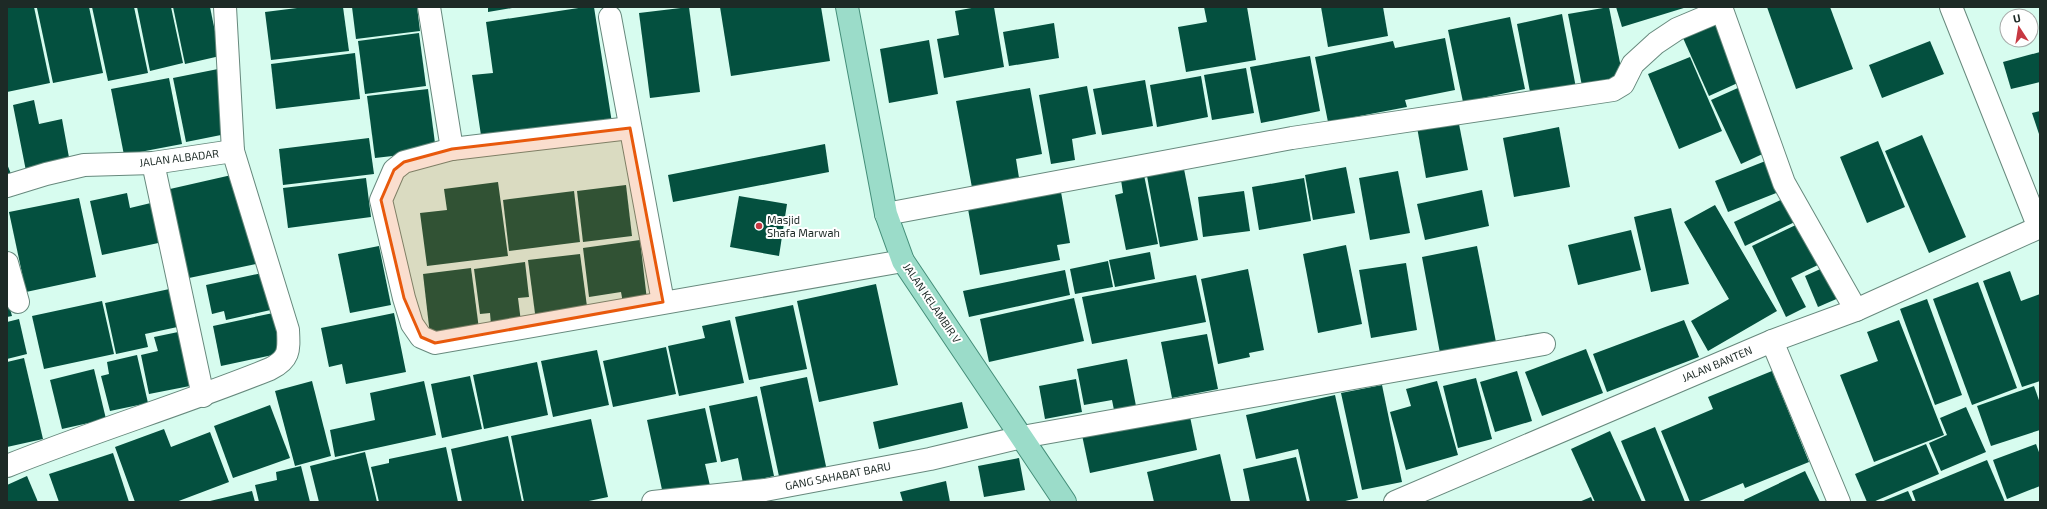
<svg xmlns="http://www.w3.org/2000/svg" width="2047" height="509" viewBox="0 0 2047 509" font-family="'Exo 2',sans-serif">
  <rect width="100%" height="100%" fill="#d7fcef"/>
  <!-- building -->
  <g fill="#04503f">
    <polygon points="7,7 34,7 50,83 7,92"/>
    <polygon points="44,7 89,7 103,73 53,83 37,8"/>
    <polygon points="92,7 134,7 148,73 108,81"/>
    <polygon points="137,7 171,7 183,63 150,71"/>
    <polygon points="173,7 210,7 220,56 185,64"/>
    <polygon points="305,7 343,7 349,51 271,60 265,12"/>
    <polygon points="352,7 417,7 420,31 356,39"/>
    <polygon points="488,7 512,7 512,8 488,12"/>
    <polygon points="585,7 594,7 612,123 482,142 472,75 493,73 486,22"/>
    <polygon points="689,7 700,92 650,98 639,13"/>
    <polygon points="720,7 821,7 830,61 731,76"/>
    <polygon points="977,7 994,7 1004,67 944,78 937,39 959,35 955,11"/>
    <polygon points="1204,7 1247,7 1256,60 1186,72 1178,27 1207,22"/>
    <polygon points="1321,7 1383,7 1388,36 1328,47"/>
    <polygon points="1609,7 1623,78 1582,86 1568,14"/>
    <polygon points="1616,7 1687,7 1622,27"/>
    <polygon points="1767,7 1830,7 1853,69 1796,89"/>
    <polygon points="1562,14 1576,88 1531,97 1517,24"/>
    <polygon points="1510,17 1525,89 1463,102 1448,30"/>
    <polygon points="1054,23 1059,58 1009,66 1003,32"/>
    <polygon points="1717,24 1742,81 1709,96 1683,38"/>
    <polygon points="419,33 426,86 365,94 358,41"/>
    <polygon points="1445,38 1455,90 1405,100 1407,107 1328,122 1315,57 1393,41 1395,48"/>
    <polygon points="929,40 938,94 889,103 880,49"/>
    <polygon points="1930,41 1944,74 1882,98 1869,65"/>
    <polygon points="2040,52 2040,82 2011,89 2003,62"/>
    <polygon points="355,53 360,99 276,109 271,64"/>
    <polygon points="1310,56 1320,111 1261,123 1250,67"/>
    <polygon points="1690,57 1722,131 1679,149 1648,74"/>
    <polygon points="1246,68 1254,113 1212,120 1204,75"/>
    <polygon points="218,69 231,133 186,142 173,78"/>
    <polygon points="1201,76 1208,117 1157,127 1150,85"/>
    <polygon points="169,78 182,144 124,155 111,89"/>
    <polygon points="1145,80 1153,126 1102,135 1093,89"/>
    <polygon points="1087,86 1096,134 1072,139 1075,160 1051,164 1039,95"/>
    <polygon points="1740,87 1769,151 1741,164 1711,100"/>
    <polygon points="1030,88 1042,154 1016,159 1020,184 973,193 956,101"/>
    <polygon points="428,89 436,151 375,158 367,96"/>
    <polygon points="34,100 39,124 62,119 70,163 26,171 13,105"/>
    <polygon points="2040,111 2040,137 2032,113"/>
    <polygon points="1458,119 1468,170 1426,178 1417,127"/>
    <polygon points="1559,127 1570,187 1514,197 1503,138"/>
    <polygon points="1922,135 1966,237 1929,253 1885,151"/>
    <polygon points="369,138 374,174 283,185 279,149"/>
    <polygon points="1878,141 1905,207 1867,223 1840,157"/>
    <polygon points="825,144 829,172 673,202 668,175"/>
    <polygon points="1768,160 1781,191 1728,212 1715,181"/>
    <polygon points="7,164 11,174 7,175"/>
    <polygon points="1346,167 1355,213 1313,220 1305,175"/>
    <polygon points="1184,169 1198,240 1160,247 1147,176"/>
    <polygon points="1398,171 1410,233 1370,240 1359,178"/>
    <polygon points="236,174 256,264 189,278 170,189"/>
    <polygon points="1144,175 1158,244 1126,250 1115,195 1123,193 1121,180"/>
    <polygon points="366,178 371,217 288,228 283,188"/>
    <polygon points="1304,178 1311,221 1259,230 1252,187"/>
    <polygon points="498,182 508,256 427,266 420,213 447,210 444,189"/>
    <polygon points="626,185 632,236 583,242 577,191"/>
    <polygon points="1482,190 1489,226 1425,240 1417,204"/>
    <polygon points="574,191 580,242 509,251 503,200"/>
    <polygon points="1244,191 1250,231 1203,237 1198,197"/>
    <polygon points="1061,192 1070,243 1057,245 1060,260 980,275 968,209"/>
    <polygon points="127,193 130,208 155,202 163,242 102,255 90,201"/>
    <polygon points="739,196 787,204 779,256 730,247"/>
    <polygon points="1787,197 1799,220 1745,246 1734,222"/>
    <polygon points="79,198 96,277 26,292 9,212"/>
    <polygon points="1715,205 1777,311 1708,351 1691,321 1729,299 1684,222"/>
    <polygon points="1671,208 1689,284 1651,292 1634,217"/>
    <polygon points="1802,222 1822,263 1791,278 1806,307 1786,317 1752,246"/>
    <polygon points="1631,230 1641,270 1578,285 1568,245"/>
    <polygon points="640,240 647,300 623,303 621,292 589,297 583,248"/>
    <polygon points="1346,245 1362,324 1318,333 1303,254"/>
    <polygon points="379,246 391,305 350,313 338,254"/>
    <polygon points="1477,246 1496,342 1440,353 1422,257"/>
    <polygon points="1150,252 1155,279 1115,287 1109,260"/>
    <polygon points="580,254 588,314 536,321 528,260"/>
    <polygon points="1108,261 1113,287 1075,294 1070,269"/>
    <polygon points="525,262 529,297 518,298 521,322 491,325 490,313 480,314 474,269"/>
    <polygon points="1406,263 1417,330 1371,338 1359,270"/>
    <polygon points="1827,266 1841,297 1818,307 1805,276"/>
    <polygon points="471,268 479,329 430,335 423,274"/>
    <polygon points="1248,269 1264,350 1249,353 1250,357 1218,364 1201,279"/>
    <polygon points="1065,270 1070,295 969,317 963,291"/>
    <polygon points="2010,271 2021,301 2040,294 2040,381 2022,387 1983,281"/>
    <polygon points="267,272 275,309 226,320 224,311 212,314 206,285"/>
    <polygon points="1196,275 1206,322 1092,344 1082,297"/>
    <polygon points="1978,282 2017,388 1972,405 1933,299"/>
    <polygon points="876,284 898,385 819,402 797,301"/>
    <polygon points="174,288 182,326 145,334 148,347 116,354 105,303"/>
    <polygon points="7,298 12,316 7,317"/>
    <polygon points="1074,298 1084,341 989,362 980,319"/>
    <polygon points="1927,299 1962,395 1935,405 1900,309"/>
    <polygon points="102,301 114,354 44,369 32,316"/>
    <polygon points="793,305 807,369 749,380 735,317"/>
    <polygon points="273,313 282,353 221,366 213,326"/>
    <polygon points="394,313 406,372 346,384 342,364 329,367 321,328"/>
    <polygon points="19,319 27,354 7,359 7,322"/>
    <polygon points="730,320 744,383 679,396 668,346 705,338 702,326"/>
    <polygon points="1684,320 1699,357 1607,392 1593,354"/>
    <polygon points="1899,320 1944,435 1874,462 1840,375 1878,361 1867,332"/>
    <polygon points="183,331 195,385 149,394 141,355 158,351 154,337"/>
    <polygon points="1207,334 1218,389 1172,398 1161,342"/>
    <polygon points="666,347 676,394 613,407 603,361"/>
    <polygon points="1586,349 1603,393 1542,416 1525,372"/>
    <polygon points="597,350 609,405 553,417 541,361"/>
    <polygon points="137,355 148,403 110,411 101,376 109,374 107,362"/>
    <polygon points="24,358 43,439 7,447 7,362"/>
    <polygon points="1127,359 1136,406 1114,410 1112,400 1084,405 1077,369"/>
    <polygon points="537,362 548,415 484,429 473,375"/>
    <polygon points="94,369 106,419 62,429 50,380"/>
    <polygon points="1517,371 1532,421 1495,432 1480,382"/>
    <polygon points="1772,371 1809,462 1745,488 1743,483 1697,502 1690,502 1661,431 1713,409 1708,397"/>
    <polygon points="470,376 482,429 442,438 431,384"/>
    <polygon points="807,377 827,471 780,481 760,387"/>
    <polygon points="1476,378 1492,439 1458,448 1443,386"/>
    <polygon points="1076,379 1082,412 1045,419 1039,386"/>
    <polygon points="312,381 331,456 295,466 275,391"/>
    <polygon points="424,381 436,435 335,457 330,430 375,420 370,393"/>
    <polygon points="1437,381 1458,455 1406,470 1390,412 1411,406 1406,389"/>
    <polygon points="1382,385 1402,482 1362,490 1341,393"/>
    <polygon points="2034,386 2040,403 2040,430 1991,446 1977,406"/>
    <polygon points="1335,395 1358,498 1341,502 1310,502 1298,449 1256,459 1246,415"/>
    <polygon points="757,396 774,476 743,483 738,458 721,462 709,406"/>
    <polygon points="962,402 968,428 879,449 873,422"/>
    <polygon points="270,405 290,458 233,478 214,426"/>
    <polygon points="1966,407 1986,452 1941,471 1929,443 1947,435 1940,418"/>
    <polygon points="705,408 717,462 705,464 711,490 664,499 647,420"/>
    <polygon points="1189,412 1197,450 1090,473 1082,435"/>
    <polygon points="591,419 608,497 584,502 524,502 511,436"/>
    <polygon points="1655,427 1685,502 1646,502 1621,441"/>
    <polygon points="164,429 171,447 210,432 229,482 176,502 135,502 115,447"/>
    <polygon points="1610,431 1642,502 1595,502 1571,449"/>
    <polygon points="508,436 522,502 462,502 451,449"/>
    <polygon points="1926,444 1939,474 1873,502 1867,502 1855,474"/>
    <polygon points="2036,444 2040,455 2040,486 2007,499 1993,460"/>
    <polygon points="446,447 458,502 379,502 371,467 389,463 389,459"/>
    <polygon points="365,452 377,502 319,502 310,466"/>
    <polygon points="113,453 129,502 59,502 49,474"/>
    <polygon points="1220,454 1231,502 1154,502 1147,472"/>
    <polygon points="1296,457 1307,502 1250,502 1243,469"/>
    <polygon points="1019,458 1025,490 984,497 978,466"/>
    <polygon points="1987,460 2005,502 1916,502 1912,491"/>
    <polygon points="301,466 310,502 259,502 255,485 277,480 276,472"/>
    <polygon points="1805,471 1820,502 1745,502 1744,500"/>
    <polygon points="27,476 38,502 7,502 7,485"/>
    <polygon points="946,481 950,502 903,502 900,492"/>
    <polygon points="252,491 255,502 210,502 210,501"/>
    <polygon points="1908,491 1913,502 1881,502"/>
    <polygon points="1591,497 1593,502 1579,502"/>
  </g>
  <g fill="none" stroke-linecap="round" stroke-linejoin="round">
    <defs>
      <g id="street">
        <polyline points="429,7 452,149"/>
        <polyline points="1721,7 1784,183 1856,310"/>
        <polyline points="1951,7 2039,228"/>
        <polyline points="610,17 663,302"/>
        <polyline points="630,128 452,149 404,162 394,170 381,200 404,298 412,324 421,337 435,343 903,261"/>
        <polyline points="153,163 203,396"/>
        <polyline points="7,186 46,174 84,165 153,163 233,151"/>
        <polyline points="886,214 1292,138 1613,90 1623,84 1633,64 1656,43 1677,29 1722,10"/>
        <polyline points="7,263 18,302"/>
        <polyline points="1772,341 1839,502"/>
        <path d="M7,466C94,431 183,404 270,369C290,359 289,350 288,330L233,151L225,7"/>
        <polyline points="653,502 765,490 930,459 1022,437 1544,344"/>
        <polyline points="1395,502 1772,341 1856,310 2040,227"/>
      </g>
      <polyline id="primary" points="847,7 886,214 903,261 1065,502"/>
    </defs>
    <!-- street casing -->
    <use href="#street" stroke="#67897d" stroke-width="24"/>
    <!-- primary casing -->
    <use href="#primary" stroke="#448e79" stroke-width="24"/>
    <!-- street -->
    <use href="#street" stroke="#fff" stroke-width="22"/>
    <!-- primary -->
    <use href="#primary" stroke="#9bdcc9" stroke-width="22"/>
  </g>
  <!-- marked area -->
  <path fill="#e8590c" fill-opacity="0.2" stroke="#e8590c" stroke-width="3" stroke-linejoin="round" d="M630,128L663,302L435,343L421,337L404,298L381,200L394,170L404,162L452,149Z"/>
  <!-- markers -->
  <circle fill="#c73842" stroke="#fff" stroke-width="1.5" cx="759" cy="226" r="4"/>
  <g text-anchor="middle" stroke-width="4" stroke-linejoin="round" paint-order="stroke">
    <!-- street labels -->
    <g font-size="11" fill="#1d2a26" stroke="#fff">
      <text transform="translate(179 158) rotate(-7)" y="4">JALAN ALBADAR</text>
      <text transform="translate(932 303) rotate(56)" y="4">JALAN KELAMBIR V</text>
      <text transform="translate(1717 364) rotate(-23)" y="4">JALAN BANTEN</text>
      <text transform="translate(838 476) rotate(-11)" y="4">GANG SAHABAT BARU</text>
    </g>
    <!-- poi labels -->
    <g font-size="11" fill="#1d2a26" stroke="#fff" text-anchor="start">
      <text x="767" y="224">Masjid<tspan x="767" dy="13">Shafa Marwah</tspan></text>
    </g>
  </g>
  <!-- border -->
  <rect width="2047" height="509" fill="none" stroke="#1d2a26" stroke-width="16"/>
  <!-- north arrow -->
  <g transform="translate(2019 28) rotate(348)"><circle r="19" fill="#ffffff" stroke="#a5aaa8"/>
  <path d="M0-3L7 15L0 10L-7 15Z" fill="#c73842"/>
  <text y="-6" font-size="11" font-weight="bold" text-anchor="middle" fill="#1d2a26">U</text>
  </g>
</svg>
